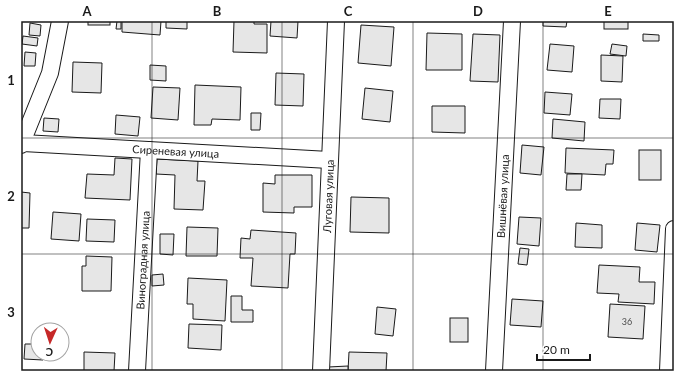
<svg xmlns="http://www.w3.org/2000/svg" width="695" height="392" viewBox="0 0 695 392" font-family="Lato,sans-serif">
  <rect width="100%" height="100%" fill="#fff"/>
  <!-- building -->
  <g fill="#e6e6e6" stroke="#1a1a1a">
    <rect x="88" y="21" width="22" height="4"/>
    <polygon points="117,21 121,21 121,29 116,29"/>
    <polygon points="122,21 161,21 160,35 122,32"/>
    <polygon points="166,21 187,21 187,29 166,28"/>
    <polygon points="234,21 254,21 254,24 267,24 267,53 233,52"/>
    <polygon points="271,21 298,21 297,38 270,36"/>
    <polygon points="543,21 567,21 566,27 543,26"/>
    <rect x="604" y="21" width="24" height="8"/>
    <polygon points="30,23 41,25 40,36 29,35"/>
    <polygon points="361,25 394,27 391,66 358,63"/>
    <polygon points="427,33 462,34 462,70 426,70"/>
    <polygon points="473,34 500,35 498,82 470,81"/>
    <polygon points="643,34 659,35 659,41 643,41"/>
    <polygon points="23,36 38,38 37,46 22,44"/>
    <polygon points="550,44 574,46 572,72 547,70"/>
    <polygon points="612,44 627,46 626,56 610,54"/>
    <polygon points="25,52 36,53 35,66 24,66"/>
    <polygon points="601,55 623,56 622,82 601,81"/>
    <polygon points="73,62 102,63 101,93 72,92"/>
    <polygon points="150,65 166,66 166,81 150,80"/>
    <polygon points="276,73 304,74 303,106 275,105"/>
    <polygon points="195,85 241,87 240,120 212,119 211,125 194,125"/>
    <polygon points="153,87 180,88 178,120 151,118"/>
    <polygon points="365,88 393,91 390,122 362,119"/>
    <polygon points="545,92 572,94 570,115 544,113"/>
    <polygon points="600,99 621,99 620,119 599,118"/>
    <polygon points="432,106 465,106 465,133 432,132"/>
    <polygon points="251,113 261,113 260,130 251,130"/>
    <polygon points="116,115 140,117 138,136 115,134"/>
    <polygon points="44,118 59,119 58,132 43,131"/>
    <polygon points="553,119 585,122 584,141 552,138"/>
    <polygon points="522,145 544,147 541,175 520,173"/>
    <polygon points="566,148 614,150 613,164 606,164 605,175 565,173"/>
    <rect x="639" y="150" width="22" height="30"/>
    <polygon points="115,158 132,159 130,200 85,198 87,174 114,175"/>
    <polygon points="157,159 198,161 197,181 205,181 203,210 174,209 175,175 156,174"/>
    <polygon points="567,174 582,174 581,190 566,190"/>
    <polygon points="275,175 312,175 312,207 294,207 294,213 263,212 263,183 275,184"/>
    <polygon points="21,192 30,193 29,228 21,228"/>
    <polygon points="351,197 389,198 389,233 350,232"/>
    <polygon points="53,212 81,214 79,241 51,239"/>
    <polygon points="519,217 541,218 539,246 517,244"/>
    <polygon points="87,219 115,220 114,242 86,241"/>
    <polygon points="576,223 602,225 602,248 575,247"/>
    <polygon points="637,223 660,225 657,252 635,250"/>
    <polygon points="187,227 218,228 217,256 186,256"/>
    <polygon points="251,230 296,233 295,254 290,254 288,288 251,286 253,258 240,258 241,238 250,239"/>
    <polygon points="160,234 174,234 173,255 160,254"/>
    <polygon points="520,248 529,249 527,265 518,264"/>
    <polygon points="86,256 112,257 111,291 82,291 82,266 86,266"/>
    <polygon points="599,265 640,267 639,282 655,282 654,304 618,302 619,294 597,293"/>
    <polygon points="163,274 164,285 152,286 152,275"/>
    <polygon points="188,278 227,280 225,321 193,319 193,304 187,304"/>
    <polygon points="231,296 242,296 242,310 253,310 253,322 231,322"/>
    <polygon points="512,299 543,301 541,327 510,325"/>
    <polygon points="610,304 645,306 643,339 608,337"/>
    <polygon points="377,307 396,309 393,336 375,334"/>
    <rect x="450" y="318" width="18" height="24"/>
    <polygon points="189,324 222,325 221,350 188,348"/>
    <polygon points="25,344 38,344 38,354 43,354 43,360 24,359"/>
    <polygon points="84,352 115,353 114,371 84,371"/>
    <polygon points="349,352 387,353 386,371 348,371"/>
    <polygon points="348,366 348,371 328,371 328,367"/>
  </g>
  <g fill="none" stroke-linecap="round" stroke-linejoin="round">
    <defs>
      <g id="minor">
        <path id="s1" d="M23,143L329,160"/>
        <polyline points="21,145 50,73 60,21"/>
        <path id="s2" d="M137,371L149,150"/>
        <path id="s3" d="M321,371L336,21"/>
        <path id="s4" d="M494,371L512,21"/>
        <polyline points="668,371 674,229"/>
      </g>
    </defs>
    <!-- minor casing -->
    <use href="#minor" stroke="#1a1a1a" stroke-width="18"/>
    <!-- minor -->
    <use href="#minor" stroke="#fff" stroke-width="16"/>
  </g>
  <!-- grid -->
  <path fill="none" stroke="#1a1a1a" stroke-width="1" stroke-opacity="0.55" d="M152,21V371M282,21V371M413,21V371M543,21V371M21,138H674M21,254H674"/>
  <g text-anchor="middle" stroke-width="3" stroke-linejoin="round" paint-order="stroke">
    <!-- number labels -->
    <g font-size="9" fill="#4d4d4d">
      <text x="627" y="325">36</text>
    </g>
    <!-- street labels -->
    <g font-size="11" fill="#1a1a1a" stroke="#fff">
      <text dy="4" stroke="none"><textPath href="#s1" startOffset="153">Сиреневая улица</textPath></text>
      <text dy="4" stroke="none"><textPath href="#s3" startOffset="175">Луговая улица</textPath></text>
      <text dy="4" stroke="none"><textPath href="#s4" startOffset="175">Вишнёвая улица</textPath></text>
      <text dy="4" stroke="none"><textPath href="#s2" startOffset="111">Виноградная улица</textPath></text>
    </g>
  </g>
  <!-- border -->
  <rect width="695" height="392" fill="none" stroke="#ffffff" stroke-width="44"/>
  <!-- north arrow -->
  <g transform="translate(50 342) rotate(183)"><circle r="19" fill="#ffffff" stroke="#a3a3a3"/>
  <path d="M0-3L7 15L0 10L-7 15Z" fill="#c62828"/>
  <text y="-6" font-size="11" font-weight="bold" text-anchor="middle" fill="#1a1a1a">С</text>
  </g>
  <!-- scale -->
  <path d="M537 354v6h53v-6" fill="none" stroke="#1a1a1a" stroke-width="2"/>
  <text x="543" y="354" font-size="12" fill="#1a1a1a" stroke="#ffffff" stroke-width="3" paint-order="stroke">20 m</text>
  <rect x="22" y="22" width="651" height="348" fill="none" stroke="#1a1a1a" stroke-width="1.5"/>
  <g font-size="13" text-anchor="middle" font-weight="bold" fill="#1a1a1a">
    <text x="87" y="16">A</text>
    <text x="217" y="16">B</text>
    <text x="348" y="16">C</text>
    <text x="478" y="16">D</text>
    <text x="608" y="16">E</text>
    <text x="11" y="85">1</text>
    <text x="11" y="201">2</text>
    <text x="11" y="317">3</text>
  </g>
</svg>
